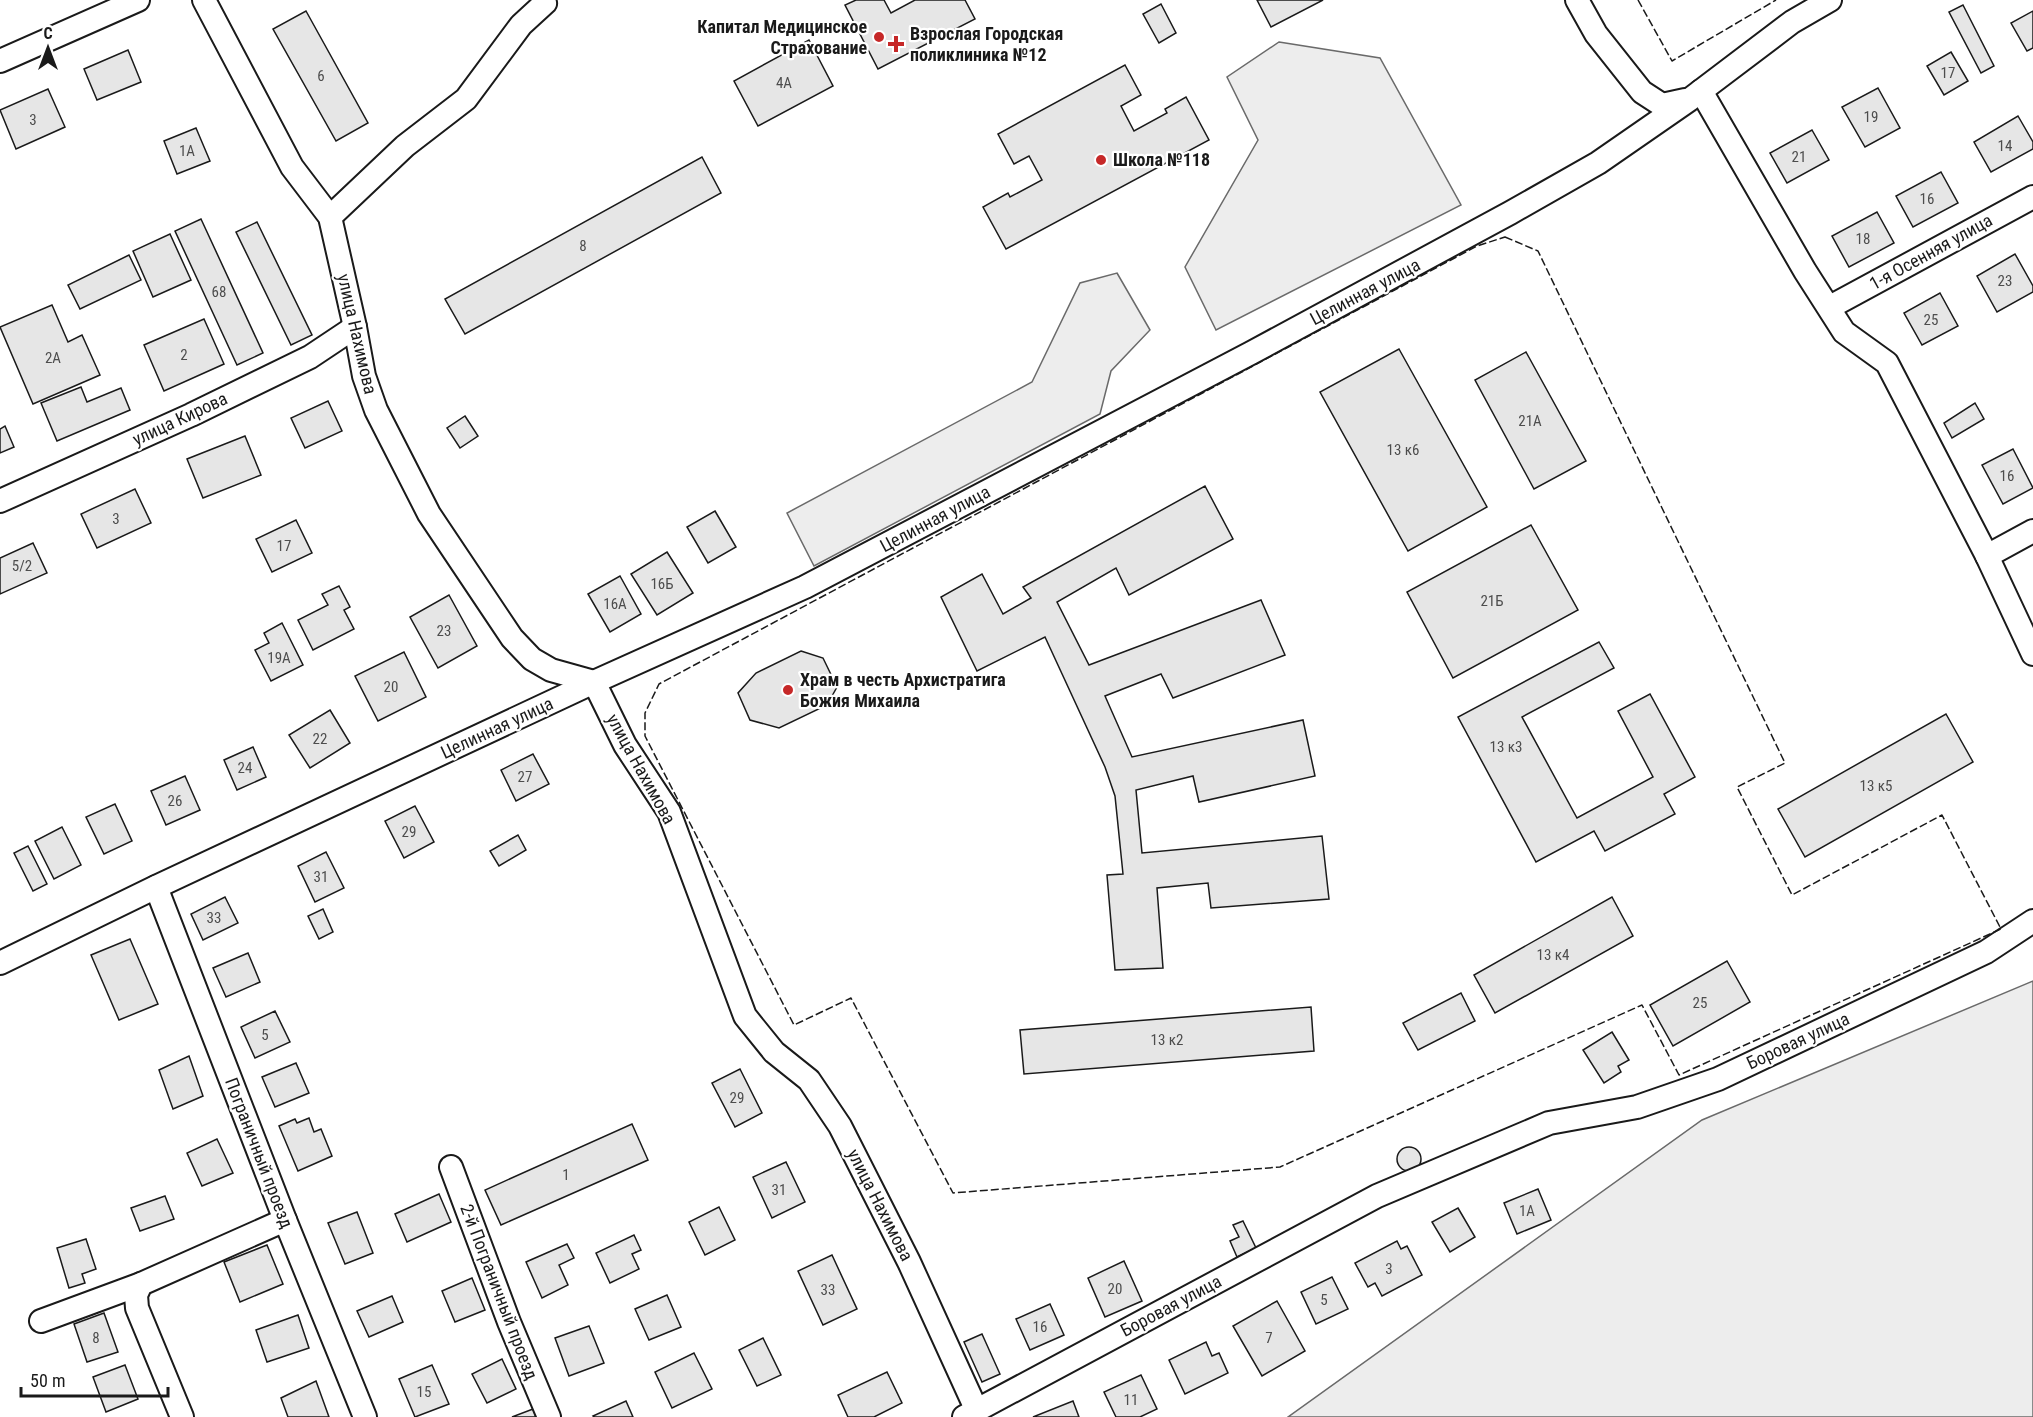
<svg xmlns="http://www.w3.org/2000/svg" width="2033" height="1417" viewBox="0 0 2033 1417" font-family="'Roboto Condensed',sans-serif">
  <rect width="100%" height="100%" fill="#fff"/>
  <!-- green -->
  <g fill="#ededed" stroke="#6a6a6a" stroke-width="1.5">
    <polygon points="1279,42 1380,58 1461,205 1216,330 1185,267 1258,140 1227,77"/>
    <polygon points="1117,273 1150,330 1111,371 1100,414 814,566 787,513 1032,382 1080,283"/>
    <polygon points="2033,981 2033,1417 1288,1417 1702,1120"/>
  </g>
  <!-- building -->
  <g fill="#e6e6e6" stroke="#1a1a1a" stroke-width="1.5">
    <polygon points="856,0 884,0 891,13 915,0 965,0 975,19 878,69 845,5"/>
    <polygon points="1257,0 1323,0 1271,27"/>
    <polygon points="1161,4 1176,33 1159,43 1143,14"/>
    <polygon points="1963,5 1994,66 1981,73 1949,12"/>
    <polygon points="306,11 368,123 336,141 273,29"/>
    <polygon points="2033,11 2033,48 2027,51 2011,23"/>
    <polygon points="809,40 833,86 758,126 734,81"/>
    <polygon points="128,50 141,82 97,100 84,69"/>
    <polygon points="1951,52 1968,81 1944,95 1927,66"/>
    <polygon points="1125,65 1141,95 1121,106 1134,131 1167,113 1165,109 1186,97 1209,140 1006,249 983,207 1008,193 1010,197 1042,180 1029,156 1014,164 998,134"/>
    <polygon points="1878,88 1900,128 1865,147 1842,107"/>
    <polygon points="48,89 65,127 16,149 0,110"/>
    <polygon points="2018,116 2033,142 2033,149 1991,172 1974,142"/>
    <polygon points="196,128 210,161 177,174 164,141"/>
    <polygon points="1812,130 1829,160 1787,183 1770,153"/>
    <polygon points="702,157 721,193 465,334 445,299"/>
    <polygon points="1941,172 1958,203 1913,227 1896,196"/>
    <polygon points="1877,212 1894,243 1849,267 1832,236"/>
    <polygon points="201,219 263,353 237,365 175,231"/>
    <polygon points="257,222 312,335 291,345 236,232"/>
    <polygon points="170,234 191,280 153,297 133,251"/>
    <polygon points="2015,254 2033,286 2033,292 1997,312 1977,276"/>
    <polygon points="129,255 141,280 80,309 68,285"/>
    <polygon points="1940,293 1958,326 1922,345 1904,313"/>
    <polygon points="52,305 68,342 82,335 100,375 33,404 0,327"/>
    <polygon points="204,319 224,364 164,391 144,345"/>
    <polygon points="1399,349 1487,507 1408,551 1320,392"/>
    <polygon points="1526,352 1586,461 1534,489 1475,380"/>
    <polygon points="81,387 87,402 121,388 130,410 57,441 41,403"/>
    <polygon points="328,401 342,431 305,448 291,418"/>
    <polygon points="1975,403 1984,419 1952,438 1944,423"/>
    <polygon points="465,416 478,436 460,448 447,428"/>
    <polygon points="5,426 14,447 0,453 0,429"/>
    <polygon points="245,436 261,475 203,498 187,459"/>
    <polygon points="2013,449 2033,488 2003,504 1982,465"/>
    <polygon points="1205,486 1233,539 1129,595 1116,568 1057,602 1089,665 1261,600 1285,655 1173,698 1161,674 1105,696 1132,757 1303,720 1315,776 1199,802 1193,776 1136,790 1142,853 1322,836 1329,899 1211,908 1208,883 1157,888 1163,968 1115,970 1107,875 1123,874 1115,796 1105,767 1045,637 977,671 941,597 982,574 1003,614 1031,598 1023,587"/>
    <polygon points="135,489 151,523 97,548 81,514"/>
    <polygon points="715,511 736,547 708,563 687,527"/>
    <polygon points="296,520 312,553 272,572 256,539"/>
    <polygon points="1531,525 1578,610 1453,678 1407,592"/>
    <polygon points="33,543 47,573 0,594 0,558"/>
    <polygon points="667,552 693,593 657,615 631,574"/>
    <polygon points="620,576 641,614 610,632 588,594"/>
    <polygon points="339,586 350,607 344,610 354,629 313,650 298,620 328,605 322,594"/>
    <polygon points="449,595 477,646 438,668 410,617"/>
    <polygon points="282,623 303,665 271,681 255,650 269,643 264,633"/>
    <polygon points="1599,642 1614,668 1522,717 1577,818 1653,777 1618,711 1650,694 1695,777 1664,794 1675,814 1605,851 1594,831 1536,862 1458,717"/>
    <polygon points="801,651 823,658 837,687 827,705 779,728 750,720 738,693 756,673"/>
    <polygon points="404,652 426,697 378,721 355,676"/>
    <polygon points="330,710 350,743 310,768 289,735"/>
    <polygon points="1946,714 1973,762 1805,857 1778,809"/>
    <polygon points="253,747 266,777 237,790 224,760"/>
    <polygon points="533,754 549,784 516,801 501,770"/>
    <polygon points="185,776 200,810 166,825 151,791"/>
    <polygon points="115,804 132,841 104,854 86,817"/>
    <polygon points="415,806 434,842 404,858 385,821"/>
    <polygon points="62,827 81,865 54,879 35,841"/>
    <polygon points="518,835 526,850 499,866 490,851"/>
    <polygon points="28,846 47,884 33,891 14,853"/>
    <polygon points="326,852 344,888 315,902 298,866"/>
    <polygon points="225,897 238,923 203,940 191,914"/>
    <polygon points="1612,897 1633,936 1495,1013 1474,975"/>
    <polygon points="323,909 333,932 319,939 308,916"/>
    <polygon points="130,939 158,1004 119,1020 91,955"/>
    <polygon points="248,953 260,982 226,997 213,968"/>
    <polygon points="1727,961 1750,1002 1673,1046 1650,1005"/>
    <polygon points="1461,993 1475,1021 1418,1050 1403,1023"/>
    <polygon points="1311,1007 1314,1051 1024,1074 1020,1030"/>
    <polygon points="275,1011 290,1042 255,1058 241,1027"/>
    <polygon points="1612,1032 1629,1060 1618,1066 1621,1072 1604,1083 1583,1050"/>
    <polygon points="189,1056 203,1096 173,1109 159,1070"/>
    <polygon points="296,1063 309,1093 275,1107 262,1077"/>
    <polygon points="740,1069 762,1113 735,1127 712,1083"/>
    <polygon points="309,1118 314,1132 321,1129 332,1156 298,1171 279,1126 295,1119 297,1123"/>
    <polygon points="632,1124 648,1160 501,1225 485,1190"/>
    <polygon points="217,1139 233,1173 202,1186 187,1153"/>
    <circle cx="1409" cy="1159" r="12"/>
    <polygon points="786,1162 805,1202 772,1218 753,1177"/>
    <polygon points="1538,1189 1551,1220 1517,1234 1504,1203"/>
    <polygon points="439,1194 451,1222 407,1242 395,1214"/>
    <polygon points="165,1196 174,1219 140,1231 131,1208"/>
    <polygon points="719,1207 735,1240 705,1255 689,1222"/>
    <polygon points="1458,1208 1475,1237 1450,1252 1432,1222"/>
    <polygon points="357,1212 373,1253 345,1264 328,1223"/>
    <polygon points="1243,1221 1256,1248 1237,1257 1230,1241 1239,1237 1233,1225"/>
    <polygon points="634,1235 641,1250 632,1254 639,1269 610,1283 596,1253"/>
    <polygon points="86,1239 96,1269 82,1274 85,1283 69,1288 57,1248"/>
    <polygon points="1397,1241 1401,1249 1407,1246 1422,1275 1382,1296 1375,1283 1368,1287 1355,1263"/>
    <polygon points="567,1244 574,1258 559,1265 568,1285 542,1298 526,1262"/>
    <polygon points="267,1245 283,1284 240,1302 224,1262"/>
    <polygon points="832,1255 857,1309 823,1325 798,1271"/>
    <polygon points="1124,1261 1142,1301 1105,1317 1088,1278"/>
    <polygon points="1332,1277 1348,1309 1316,1324 1301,1292"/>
    <polygon points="472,1278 485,1310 455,1322 442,1291"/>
    <polygon points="667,1295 681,1327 649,1340 635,1309"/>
    <polygon points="392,1296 403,1322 369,1337 357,1311"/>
    <polygon points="1277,1301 1305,1351 1262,1376 1233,1326"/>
    <polygon points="1050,1304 1064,1335 1030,1350 1016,1319"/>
    <polygon points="104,1313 118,1352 87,1362 74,1324"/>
    <polygon points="298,1315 309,1348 267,1362 256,1330"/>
    <polygon points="589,1326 604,1363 569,1376 555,1338"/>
    <polygon points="982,1334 1000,1374 982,1382 964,1342"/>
    <polygon points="763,1338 781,1375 757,1386 739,1350"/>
    <polygon points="1206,1342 1212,1356 1219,1353 1228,1373 1185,1394 1169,1360"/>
    <polygon points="694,1353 712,1389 672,1408 655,1372"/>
    <polygon points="502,1359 516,1389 487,1403 472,1374"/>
    <polygon points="125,1365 138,1399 106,1412 93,1377"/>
    <polygon points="432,1365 449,1404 415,1417 399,1379"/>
    <polygon points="887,1372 902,1403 874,1417 848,1417 838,1395"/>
    <polygon points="1141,1375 1157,1409 1140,1417 1116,1417 1104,1392"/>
    <polygon points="316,1381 329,1417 288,1417 281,1398"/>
    <polygon points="626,1401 633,1417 594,1417 593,1416"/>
    <polygon points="1073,1401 1079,1417 1033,1417"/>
    <polygon points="533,1409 536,1417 512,1417"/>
  </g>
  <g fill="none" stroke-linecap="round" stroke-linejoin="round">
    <defs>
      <g id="minor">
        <polyline points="204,0 292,167 330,217 355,327 364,376 376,410 429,514 512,638 532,659 551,670 594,682 625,745 669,812 745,1016 774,1052 809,1080 840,1126 909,1262 977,1411"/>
        <polyline points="1577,0 1596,34 1642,92 1662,105 1685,100"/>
        <polyline points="0,61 138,0"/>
        <polyline points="1701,91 1805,271 1844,332 1887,363 1987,556 2033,654"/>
        <polyline points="330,217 405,146 466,99 521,25 545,3 544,0"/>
        <polyline points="1830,307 2033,197"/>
        <polyline points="0,501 191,415 310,357 355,327"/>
        <polyline points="1987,556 2033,531"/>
        <polyline points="156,887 285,1220 365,1417"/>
        <polyline points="0,963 156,887 594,682 805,587 1251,353 1510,213 1598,163 1689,100 1792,22 1830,0"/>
        <polyline points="451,1167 509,1322 549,1417"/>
        <polyline points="41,1321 141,1284"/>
        <polyline points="182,1417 137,1308 136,1295 141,1284 285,1220"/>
        <polyline points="964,1417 1377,1196 1549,1123 1637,1107 1718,1079 1986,952 2033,921"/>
      </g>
    </defs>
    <!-- minor casing -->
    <use href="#minor" stroke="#1a1a1a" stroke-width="26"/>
    <!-- minor -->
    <use href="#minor" stroke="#fff" stroke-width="22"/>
    <!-- fence -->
    <g stroke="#1a1a1a" stroke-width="1.5" stroke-dasharray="8 3" stroke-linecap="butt">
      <polyline points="1638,0 1672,61 1776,0"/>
      <polygon points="1505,237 1538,251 1785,763 1737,787 1792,895 1942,815 2001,929 1679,1075 1642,1005 1280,1167 953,1193 851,998 794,1025 645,736 645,713 659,684 1477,246"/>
    </g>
  </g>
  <!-- markers -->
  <g fill="#c62828" stroke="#fff" stroke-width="2">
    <circle cx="879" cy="37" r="6"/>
    <path d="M893 35h6v6h6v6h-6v6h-6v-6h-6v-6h6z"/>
    <circle cx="1101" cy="160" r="6"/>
    <circle cx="788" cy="690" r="6"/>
  </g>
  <g text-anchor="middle" stroke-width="4.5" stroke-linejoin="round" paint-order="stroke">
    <!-- number labels -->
    <g font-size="15" fill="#4d4d4d">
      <text x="1948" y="78">17</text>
      <text x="321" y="81">6</text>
      <text x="784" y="88">4А</text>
      <text x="1871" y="122">19</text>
      <text x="33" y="125">3</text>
      <text x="2005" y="151">14</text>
      <text x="187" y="156">1А</text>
      <text x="1799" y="162">21</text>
      <text x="1927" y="204">16</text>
      <text x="1863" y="244">18</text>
      <text x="583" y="251">8</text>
      <text x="2005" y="286">23</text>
      <text x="219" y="297">68</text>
      <text x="1931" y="325">25</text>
      <text x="184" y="360">2</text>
      <text x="53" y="363">2А</text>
      <text x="1530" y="426">21А</text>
      <text x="1403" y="455">13 к6</text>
      <text x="2007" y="481">16</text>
      <text x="116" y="524">3</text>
      <text x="284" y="551">17</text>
      <text x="22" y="571">5/2</text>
      <text x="662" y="589">16Б</text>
      <text x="1492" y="606">21Б</text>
      <text x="615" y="609">16А</text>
      <text x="444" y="636">23</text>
      <text x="279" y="663">19А</text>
      <text x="391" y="692">20</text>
      <text x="320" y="744">22</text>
      <text x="1506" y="752">13 к3</text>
      <text x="245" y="773">24</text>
      <text x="525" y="782">27</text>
      <text x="1876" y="791">13 к5</text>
      <text x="175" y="806">26</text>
      <text x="409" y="837">29</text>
      <text x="321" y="882">31</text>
      <text x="214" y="923">33</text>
      <text x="1553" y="960">13 к4</text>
      <text x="1700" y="1008">25</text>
      <text x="265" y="1040">5</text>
      <text x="1167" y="1045">13 к2</text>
      <text x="737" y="1103">29</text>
      <text x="566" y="1180">1</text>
      <text x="779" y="1195">31</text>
      <text x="1527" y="1216">1А</text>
      <text x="1389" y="1274">3</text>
      <text x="1115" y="1294">20</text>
      <text x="828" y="1295">33</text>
      <text x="1324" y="1305">5</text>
      <text x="1040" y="1332">16</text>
      <text x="96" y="1343">8</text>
      <text x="1269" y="1343">7</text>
      <text x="424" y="1397">15</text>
      <text x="1131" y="1405">11</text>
    </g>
    <!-- poi labels -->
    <g font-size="18" font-weight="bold" fill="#1a1a1a" stroke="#fff" text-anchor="start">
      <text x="867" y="33" text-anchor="end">Капитал Медицинское<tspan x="867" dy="21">Страхование</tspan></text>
      <text x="910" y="40">Взрослая Городская<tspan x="910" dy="21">поликлиника №12</tspan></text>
      <text x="1113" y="166">Школа №118</text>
      <text x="800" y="686">Храм в честь Архистратига<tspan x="800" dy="21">Божия Михаила</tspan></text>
    </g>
    <!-- street labels -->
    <g font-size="18" fill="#1a1a1a" stroke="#fff">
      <text transform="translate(1931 252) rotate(-29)" y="6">1-я Осенняя улица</text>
      <text transform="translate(1365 292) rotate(-28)" y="6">Целинная улица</text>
      <text transform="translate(357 334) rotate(77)" y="6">улица Нахимова</text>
      <text transform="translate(180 419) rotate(-25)" y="6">улица Кирова</text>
      <text transform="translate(935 519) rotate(-28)" y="6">Целинная улица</text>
      <text transform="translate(497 728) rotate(-25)" y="6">Целинная улица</text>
      <text transform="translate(641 769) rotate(61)" y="6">улица Нахимова</text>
      <text transform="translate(1798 1041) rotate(-25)" y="6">Боровая улица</text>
      <text transform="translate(259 1153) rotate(69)" y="6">Пограничный проезд</text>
      <text transform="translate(880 1205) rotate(63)" y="6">улица Нахимова</text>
      <text transform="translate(499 1292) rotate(69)" y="6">2-й Пограничный проезд</text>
      <text transform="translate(1171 1306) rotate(-28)" y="6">Боровая улица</text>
    </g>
  </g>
  <!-- north arrow -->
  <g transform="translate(48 48)" stroke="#ffffff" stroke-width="4.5" paint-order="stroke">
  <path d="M0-4.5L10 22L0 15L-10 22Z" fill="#1a1a1a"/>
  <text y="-9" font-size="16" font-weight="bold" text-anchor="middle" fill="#1a1a1a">С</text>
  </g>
  <!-- scale -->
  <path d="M21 1387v9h147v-9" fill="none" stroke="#1a1a1a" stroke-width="3"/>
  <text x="30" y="1387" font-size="18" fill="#1a1a1a" stroke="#ffffff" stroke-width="4.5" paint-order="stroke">50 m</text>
</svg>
